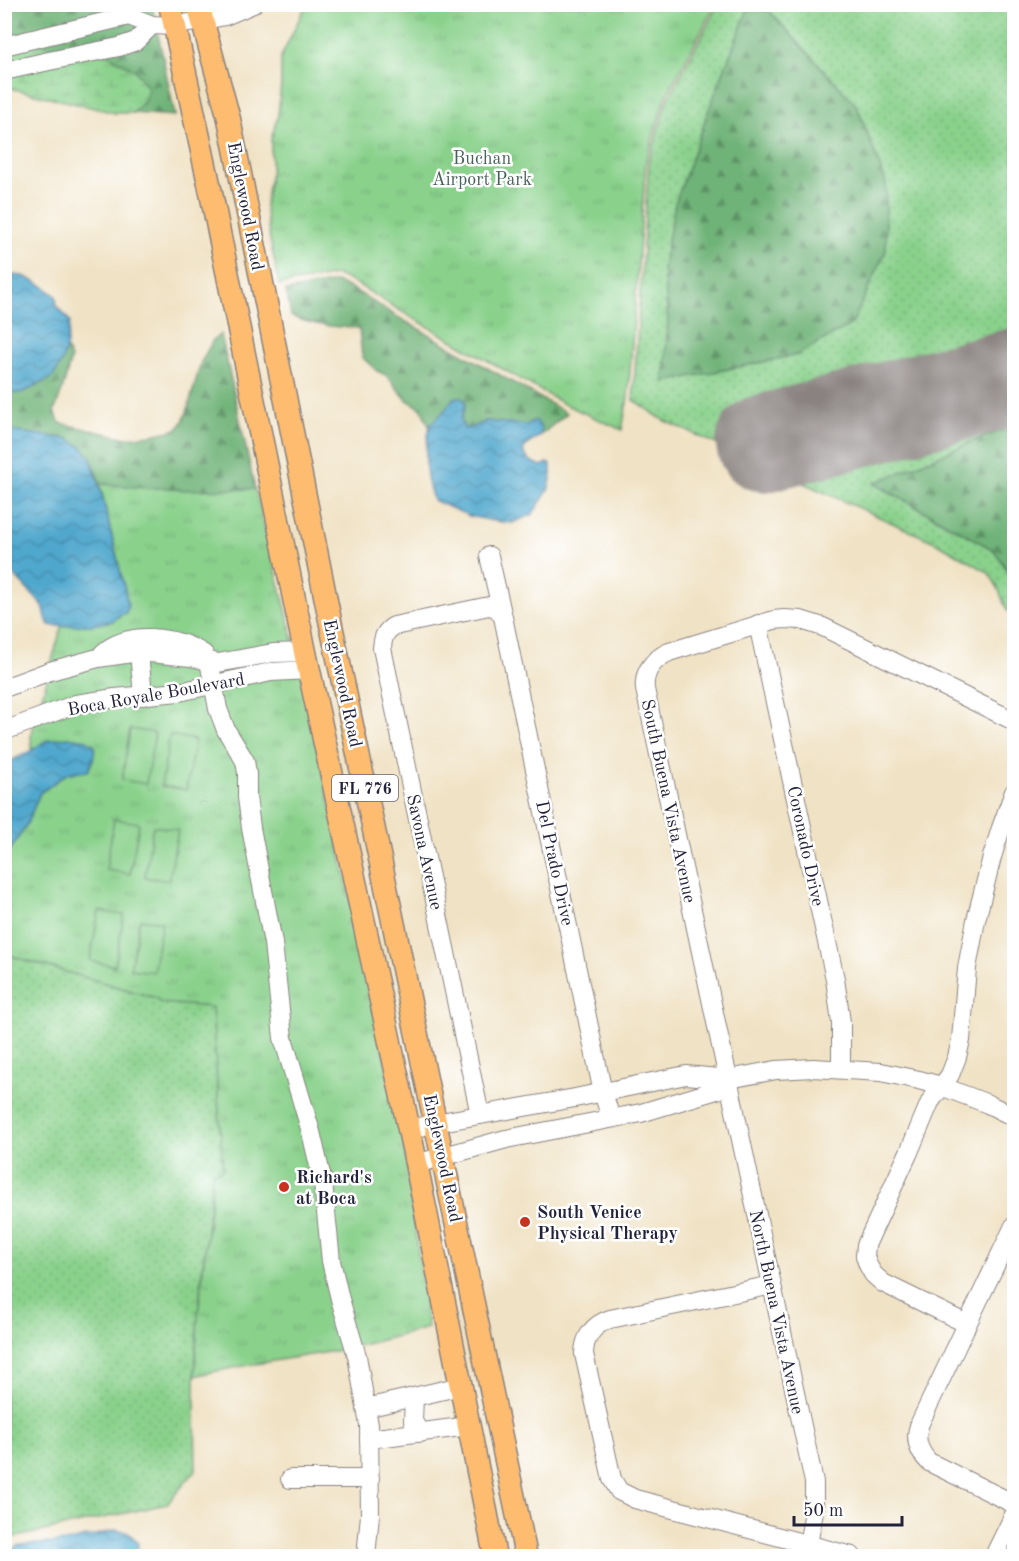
<svg xmlns="http://www.w3.org/2000/svg" width="1019" height="1561" viewBox="0 0 1019 1561" font-family="'Old Standard TT',serif">
  <defs>
    <pattern id="grass-dots" width="8" height="8" patternUnits="userSpaceOnUse" patternTransform="scale(1.5)"><rect width="8" height="8" fill="#8ad18c"/><path d="M2 2h.1M6 6h.1" fill="none" stroke="#77b37a" stroke-width="1.8" stroke-linecap="round"/></pattern>
    <pattern id="forest-firs" width="22" height="20" patternUnits="userSpaceOnUse" patternTransform="scale(1.5)"><rect width="22" height="20" fill="#6fb378"/><path d="M5 1l3.5 6h-7zM16 11l3.5 6h-7z" fill="#5b9164"/></pattern>
    <pattern id="wetland-marsh" width="20" height="14" patternUnits="userSpaceOnUse" patternTransform="scale(1.5)"><rect width="20" height="14" fill="#8ad18c"/><path d="M1 5h8M5 5V1M11 12h8M15 12V8" fill="none" stroke="#77b37a"/></pattern>
    <pattern id="park-tufts" width="24" height="20" patternUnits="userSpaceOnUse" patternTransform="scale(1.5)"><rect width="24" height="20" fill="#8ad18c"/><path d="M3 7l-1-3M5 7V3M7 7l1-3M15 17l-1-3M17 17v-4M19 17l1-3" fill="none" stroke="#77b37a"/></pattern>
    <pattern id="water-waves" width="16" height="10" patternUnits="userSpaceOnUse" patternTransform="scale(1.5)"><rect width="16" height="10" fill="#50a7cd"/><path d="M0 5q4-4 8 0t8 0" fill="none" stroke="#4288a8"/></pattern>
  </defs>
  <rect width="100%" height="100%" fill="#fff"/>
  <filter id="ink" filterUnits="userSpaceOnUse"><feTurbulence type="fractalNoise" baseFrequency=".0167" numOctaves="2"/><feDisplacementMap in="SourceGraphic" scale="12" xChannelSelector="R" yChannelSelector="G"/><feConvolveMatrix kernelMatrix="1 2 1 2 8 2 1 2 1" color-interpolation-filters="sRGB"/></filter>
  <filter id="wash" filterUnits="userSpaceOnUse"><feTurbulence type="fractalNoise" baseFrequency=".008" numOctaves="4" result="noise"/><feDisplacementMap in="SourceGraphic" scale="24" xChannelSelector="R" yChannelSelector="G"/><feGaussianBlur stdDeviation="1.35" result="paint"/><feColorMatrix in="noise" values="0 0 0 0 0 0 0 0 0 0 0 0 0 0 0 0 0 1.4 0 .05"/><feComposite in="paint" operator="in"/></filter>
  <g filter="url(#wash)">
    <rect width="100%" height="100%" fill="#f0e2c4"/>
    <!-- grass -->
    <g fill="url(#grass-dots)" stroke="#567a64" stroke-width="1.5" fill-rule="evenodd">
      <path d="M718,5H1014V426L976,440L875,484L994,550L1014,580V617L1007,610L997,586L988,572L939,544L665,421L633,400L649,161L666,103ZM663,266L797,355L664,382L668,320Z"/>
      <path d="M4,954L156,998L161,1003L212,1006L223,1169L212,1174C210,1222 201,1269 198,1317C194,1368 195,1419 196,1470L167,1504L21,1536L5,1538Z"/>
    </g>
    <!-- forest -->
    <g fill="url(#forest-firs)" stroke="#486a5a" stroke-width="1.5">
      <polygon points="4,5 152,5 175,116 133,113 144,102 70,51 24,40 5,30"/>
      <polygon points="764,5 857,106 886,183 886,251 852,324 797,355 664,382 668,320 663,266 675,204 711,104 748,9"/>
      <path d="M336,282L354,290L396,316L567,413L541,435V428L486,421L473,427L463,429L461,419L464,410L453,399C447,410 439,417 429,426L421,408L407,400L386,375L377,371L362,357L359,328C334,327 314,326 291,316L286,291Z"/>
      <path d="M221,334L255,489L184,490L169,488H146L100,484L91,458L69,439L5,430V392C20,394 24,393 37,385C41,383 46,381 50,378C58,370 62,359 66,348L71,358L63,388L54,412L60,423L126,438L151,435L170,431L177,429L182,423L187,412L201,362L213,340Z"/>
      <polygon points="1014,426 1014,580 994,550 874,483 976,440"/>
    </g>
    <!-- wetland -->
    <polygon fill="url(#wetland-marsh)" stroke="#567a64" stroke-width="1.5" points="4,30 24,40 70,51 105,53 135,70 148,88 144,102 133,113 115,113 5,87"/>
    <!-- park -->
    <g fill="url(#park-tufts)" stroke="#567a64" stroke-width="1.5">
      <polygon points="306,5 715,5 664,101 646,161 628,397 622,430 564,404 399,310 357,284 337,275 279,285 270,240 265,205 271,171 271,140 278,115 281,83 281,57"/>
      <path d="M100,484L146,488H169L184,490L255,489L297,653L405,1151L428,1328C393,1337 359,1347 323,1353C280,1360 237,1366 195,1376L198,1314L211,1199L212,1173L223,1169L212,1007L161,1003L156,998L5,954L4,858L26,826L40,793L68,773L88,771L47,740L32,750L31,736L62,625L113,621L120,615L126,613L128,606Z"/>
    </g>
    <!-- garden -->
    <g fill="#8ad18c" stroke="#567a64" stroke-width="1.5">
      <polygon points="130,729 155,733 146,784 122,780"/>
      <polygon points="170,735 195,740 186,790 161,786"/>
      <polygon points="114,819 139,823 130,874 106,870"/>
      <polygon points="153,826 178,830 169,881 145,877"/>
      <polygon points="99,911 124,915 115,966 90,961"/>
      <polygon points="140,919 162,922 153,972 130,969"/>
    </g>
    <!-- water -->
    <g fill="url(#water-waves)" stroke="#396484" stroke-width="1.5">
      <path d="M4,274L24,276L43,286L56,296L57,306L70,321C68,339 66,361 53,376C49,381 42,382 36,385C24,393 19,394 5,392Z"/>
      <path d="M461,397L466,403L461,419L464,429L474,427L486,421L527,425L532,421H537L541,428V435C535,440 527,443 523,450C526,460 532,462 542,466L547,463L551,465V480L548,491L532,515L512,523L493,521L469,516L433,500C426,479 424,464 427,443C428,437 428,429 431,424C440,414 446,412 453,398Z"/>
      <polygon points="4,430 69,439 82,447 91,458 102,495 126,594 128,606 126,613 120,615 113,621 91,625 55,626 49,625 47,621 43,606 5,566"/>
      <polygon points="68,737 87,740 95,746 93,760 88,771 68,773 40,793 26,826 5,858 5,764 32,750 47,740"/>
      <polygon points="116,1530 128,1532 138,1543 137,1556 5,1556 5,1555 19,1545 65,1542"/>
    </g>
    <g fill="none" stroke-linecap="round" stroke-linejoin="round">
      <!-- runway -->
      <polyline stroke="#898280" stroke-width="98" points="765,443 1014,377"/>
    </g>
  </g>
  <g filter="url(#ink)">
    <g fill="none" stroke-linecap="round" stroke-linejoin="round">
      <defs>
        <g id="minor">
          <polyline points="4,46 129,16 152,25 174,26 225,16 253,4"/>
          <polyline points="4,71 49,61 119,47 136,41 152,25"/>
          <polyline points="489,556 503,617"/>
          <polyline points="758,624 835,979 841,1022 841,1069"/>
          <polyline points="139,652 143,696"/>
          <path d="M103,653C129,630 176,636 204,654"/>
          <polyline points="209,661 218,709 226,730 245,761 247,773 247,797 251,828 273,943 283,1038 311,1132 323,1183 331,1261 340,1299 357,1356 369,1425 370,1515 366,1556"/>
          <polyline points="4,688 50,671 98,658 139,652 191,657 218,663 273,653 305,652"/>
          <polyline points="4,731 76,704 115,698 179,692 271,672 310,670"/>
          <path d="M480,1115L382,648C383,637 385,631 394,626L489,606L497,608L503,617L603,1093L611,1118"/>
          <polyline points="409,1130 435,1123 575,1098 686,1075 729,1079 776,1070 813,1068 881,1072 919,1080 941,1086 988,1104 1014,1117"/>
          <polyline points="416,1164 506,1139 641,1113 717,1090 729,1079"/>
          <path d="M1014,1226L920,1423C914,1438 918,1451 929,1462L1014,1504"/>
          <path d="M772,1285L610,1319C594,1324 584,1337 584,1354L612,1479L619,1491L635,1499L852,1556"/>
          <polyline points="967,1324 883,1283 873,1274 868,1265 865,1256 866,1245 909,1152 930,1102 950,1075 957,1057 961,1040 967,968 976,920 992,857 1001,828 1014,792"/>
          <polyline points="414,1397 413,1421 420,1433"/>
          <polyline points="366,1408 461,1386"/>
          <polyline points="369,1439 469,1426"/>
          <polyline points="290,1479 370,1479"/>
          <path d="M808,1545L814,1511V1482L645,689C643,671 654,659 669,652L774,620L784,619L801,620L823,627L1014,721"/>
          <polyline points="994,1556 1014,1515"/>
        </g>
        <g id="major">
          <polyline points="170,4 211,193 305,652 413,1148 495,1556"/>
          <polyline points="198,4 229,119 331,625 526,1556"/>
        </g>
      </defs>
      <!-- minor casing -->
      <use href="#minor" stroke="#898280" stroke-width="20"/>
      <!-- major casing -->
      <use href="#major" stroke="#898280" stroke-width="25"/>
      <!-- minor -->
      <use href="#minor" stroke="#fff" stroke-width="18"/>
      <!-- major -->
      <use href="#major" stroke="#fdbc70" stroke-width="22"/>
    </g>
  </g>
  <!-- markers -->
  <g fill="#c8321e" stroke="#fff" stroke-width="2">
    <circle cx="284" cy="1187" r="6"/>
    <circle cx="525" cy="1222" r="6"/>
  </g>
  <g text-anchor="middle" stroke-width="5" stroke-linejoin="round" paint-order="stroke">
    <!-- shield labels -->
    <rect fill="#fff" stroke="#646476" stroke-width="1.5" x="332" y="775" width="66" height="26" rx="4.5"/>
    <g font-size="16" font-weight="bold" fill="#22223b">
      <text x="365" y="794">FL 776</text>
    </g>
    <!-- park labels -->
    <g font-size="18" fill="#465f57" stroke="#fff">
      <text x="482" y="164">Buchan<tspan x="482" dy="21">Airport Park</tspan></text>
    </g>
    <!-- street labels -->
    <g font-size="18" fill="#22223b" stroke="#fff">
      <text transform="translate(246 206) rotate(79)" y="6">Englewood Road</text>
      <text transform="translate(343 683) rotate(78)" y="6">Englewood Road</text>
      <text transform="translate(156 694) rotate(-10)" y="6">Boca Royale Boulevard</text>
      <text transform="translate(669 801) rotate(78)" y="6">South Buena Vista Avenue</text>
      <text transform="translate(806 846) rotate(78)" y="6">Coronado Drive</text>
      <text transform="translate(425 852) rotate(78)" y="6">Savona Avenue</text>
      <text transform="translate(555 863) rotate(78)" y="6">Del Prado Drive</text>
      <text transform="translate(443 1158) rotate(78)" y="6">Englewood Road</text>
      <text transform="translate(777 1312) rotate(78)" y="6">North Buena Vista Avenue</text>
    </g>
    <!-- poi labels -->
    <g font-size="18" font-weight="bold" fill="#22223b" stroke="#fff" text-anchor="start">
      <text x="296" y="1183">Richard's<tspan x="296" dy="21">at Boca</tspan></text>
      <text x="537" y="1218">South Venice<tspan x="537" dy="21">Physical Therapy</tspan></text>
    </g>
  </g>
  <!-- margin -->
  <rect width="1019" height="1561" fill="none" stroke="#fff" stroke-width="24"/>
  <!-- scale -->
  <path d="M794 1516v9h108v-9" fill="none" stroke="#22223b" stroke-width="3"/>
  <text x="803" y="1516" font-size="18" fill="#22223b" stroke="#ffffff" stroke-width="4.5" paint-order="stroke">50 m</text>
</svg>
